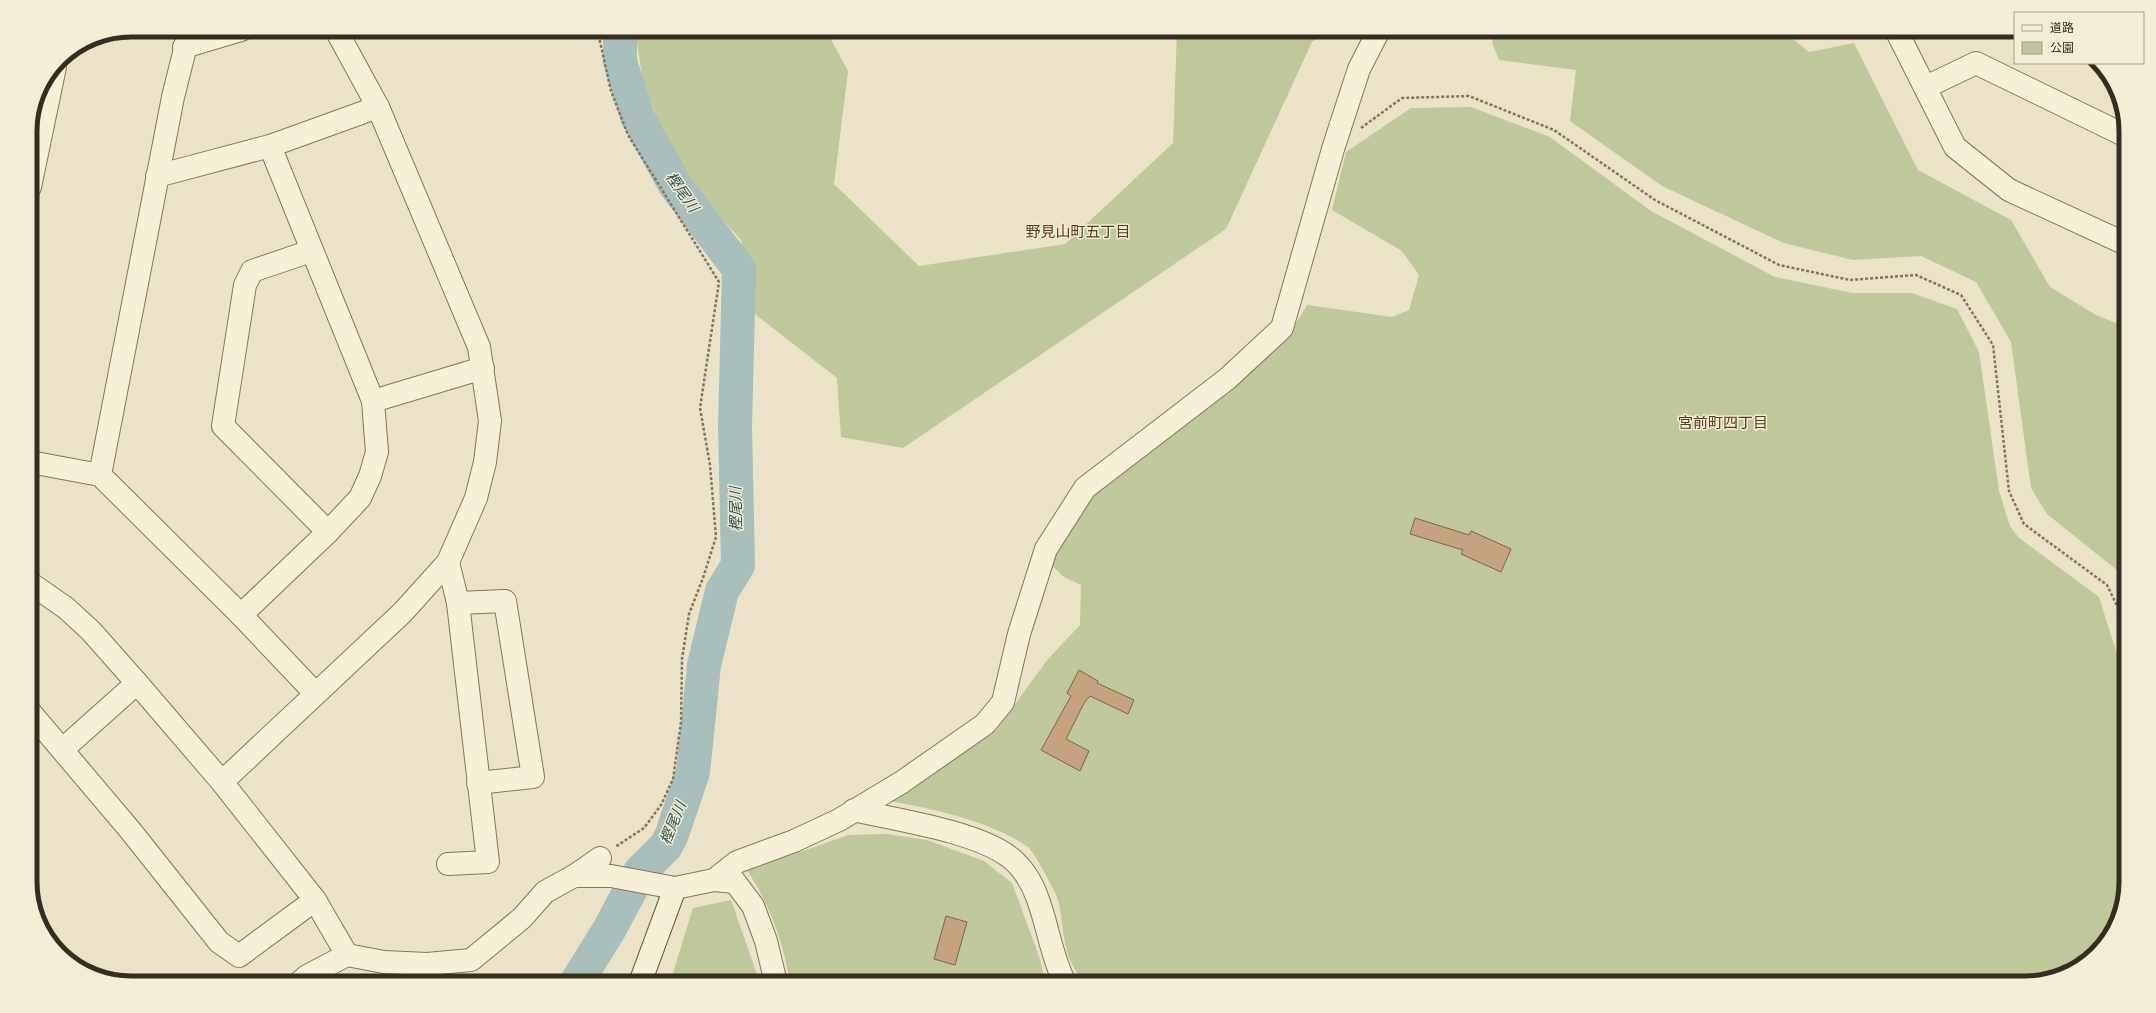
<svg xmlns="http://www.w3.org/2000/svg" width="2156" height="1013" viewBox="0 0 2156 1013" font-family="'Zilla Slab','Noto Sans JP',serif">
  <rect width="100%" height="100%" fill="#eae3c7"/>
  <!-- green -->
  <g fill="#bec89b">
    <polygon points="635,30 826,30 848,71 834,184 919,266 1065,244 1173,143 1177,30 1327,30 1312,42 1226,229 903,448 841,437 837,378 755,314 741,240 680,172 644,88"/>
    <polygon points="1499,30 1782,30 1809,52 1854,43 1918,170 2011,220 2050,287 2096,315 2126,327 2126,586 2118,571 2047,514 2031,488 2011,342 1976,282 1921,256 1853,260 1784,243 1662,186 1570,121 1576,70 1499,60 1492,42"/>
    <path d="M1471,107L1550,137L1651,211L1775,277L1852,293H1912L1957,309L1979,352L1999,491L2010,526L2019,538L2099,597L2126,683V882L2118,921L2081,966L2025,983H1084C1060,952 1066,935 1058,900C1056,892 1034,852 1028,847C993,822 931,808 889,801L996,730L1048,659L1080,625L1081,585L1064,577L1049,563L1094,493L1290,333L1307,305L1392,317L1409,310L1419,275L1402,251L1332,210L1346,152L1411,108Z"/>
    <path d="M887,834L927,840L984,861L1012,883L1040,959L1045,983H790C784,944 769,902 746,869L812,848L848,835Z"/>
    <polygon points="731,900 760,983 670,983 693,908"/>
  </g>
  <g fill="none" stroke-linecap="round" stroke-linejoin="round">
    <!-- river -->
    <polyline stroke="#a7beba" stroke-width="34" points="576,983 609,930 640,872 666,846 672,834 693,772 704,665 722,591 738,565 735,426 739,269 675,185 637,116 620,61 620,30"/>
  </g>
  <!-- building -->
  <g fill="#c5a380" stroke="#816346">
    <polygon points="1415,518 1469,535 1471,531 1511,549 1501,572 1461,554 1463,550 1410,534"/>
    <polygon points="1079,670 1098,681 1097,683 1134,700 1128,714 1090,696 1084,703 1066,739 1089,751 1080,771 1041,750 1071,696 1067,693"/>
    <polygon points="946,916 967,922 955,965 934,959"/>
  </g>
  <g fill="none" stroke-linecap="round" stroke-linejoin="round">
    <defs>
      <g id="street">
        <polyline points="1896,30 1955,147 2009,190 2126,244"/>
        <polyline points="184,47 241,30"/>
        <polyline points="1926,87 1976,63 2126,136"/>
        <polyline points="157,176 270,146 378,107"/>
        <polyline points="30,187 55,67"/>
        <polyline points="311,251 252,271 245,285 223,426 328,532"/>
        <polyline points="373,401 483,368"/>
        <polyline points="30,462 100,475 241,615 315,693"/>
        <polyline points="100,475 173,97 189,33 188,30"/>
        <polyline points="30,583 66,608 91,631 137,683 222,782 315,900 347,955"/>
        <polyline points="458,603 505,601 533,777 478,783"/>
        <polyline points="241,615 328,532 360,498 370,476 377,452 373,401 270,146"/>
        <polyline points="30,712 130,830 219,942 239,956 315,900"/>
        <polyline points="63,749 137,683"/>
        <polyline points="222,782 403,612 448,562 476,498 485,462 490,421 479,347 378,107 336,30"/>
        <path d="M854,810C897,820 974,831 1008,856C1021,865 1032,882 1037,897C1048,925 1051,956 1065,983"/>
        <polyline points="448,864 488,862 458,603 448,562"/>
        <polyline points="574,876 600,858"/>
        <polyline points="714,880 737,862 794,841 839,820 902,782 985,724 1003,702 1019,634 1046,549 1085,488 1227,379 1282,328 1333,149 1359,69 1379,30"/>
        <polyline points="299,983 307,976 347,955 384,962 427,964 471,960 522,918 545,892 574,876 611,876 675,888 714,880 735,882 753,906 766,941 776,983"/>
      </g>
      <polyline id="secondary" points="640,983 675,888"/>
    </defs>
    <!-- street casing -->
    <use href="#street" stroke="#84765e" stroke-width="24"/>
    <!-- secondary casing -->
    <use href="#secondary" stroke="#665741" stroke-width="24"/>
    <!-- path -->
    <g stroke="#84765e" stroke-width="2.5" stroke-dasharray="3 2" stroke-linecap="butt">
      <polyline points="600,30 599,37 611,91 628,135 719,282 700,408 710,465 716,537 703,578 689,614 682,659 681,722 673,779 661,805 644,828 615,847"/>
      <polyline points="1361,128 1402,98 1469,96 1554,130 1655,200 1779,265 1850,280 1916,275 1961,295 1993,345 2009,491 2024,524 2107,585 2119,610 2126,635"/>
    </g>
    <!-- street -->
    <use href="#street" stroke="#f6f0d9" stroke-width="22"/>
    <!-- secondary -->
    <use href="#secondary" stroke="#f6f0d9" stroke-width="22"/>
  </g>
  <g text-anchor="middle" stroke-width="3" stroke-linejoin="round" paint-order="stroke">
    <!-- water labels -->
    <g font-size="15" font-style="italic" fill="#315354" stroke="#f2edd5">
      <text transform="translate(682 192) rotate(55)" y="5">樫尾川</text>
      <text transform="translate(736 509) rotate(-91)" y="5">樫尾川</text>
      <text transform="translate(673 823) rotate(-68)" y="5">樫尾川</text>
    </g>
    <!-- neighbourhood labels -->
    <g font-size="15" fill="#5f3523" stroke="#f2edd5">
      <text x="1078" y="237">野見山町五丁目</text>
      <text x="1723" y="428">宮前町四丁目</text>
    </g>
  </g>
  <!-- crop -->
  <path d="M0 0H2156V1013H0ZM131 37H2025A94 94 0 0 1 2119 131V882A94 94 0 0 1 2025 976H131A94 94 0 0 1 37 882V131A94 94 0 0 1 131 37Z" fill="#f2edd5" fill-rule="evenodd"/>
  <path fill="none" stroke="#362d20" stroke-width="5" d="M131 37H2025A94 94 0 0 1 2119 131V882A94 94 0 0 1 2025 976H131A94 94 0 0 1 37 882V131A94 94 0 0 1 131 37Z"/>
  <!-- legend -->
  <rect x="2014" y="12" width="130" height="52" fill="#f2edd5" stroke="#a7a08d"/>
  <rect x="2022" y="25" width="20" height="6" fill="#f6f0d9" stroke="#a7a08d"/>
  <text x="2050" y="32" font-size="12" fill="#362d20">道路</text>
  <rect x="2022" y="42" width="20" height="12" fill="#bec89b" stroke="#a7a08d"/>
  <text x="2050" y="52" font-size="12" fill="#362d20">公園</text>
</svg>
